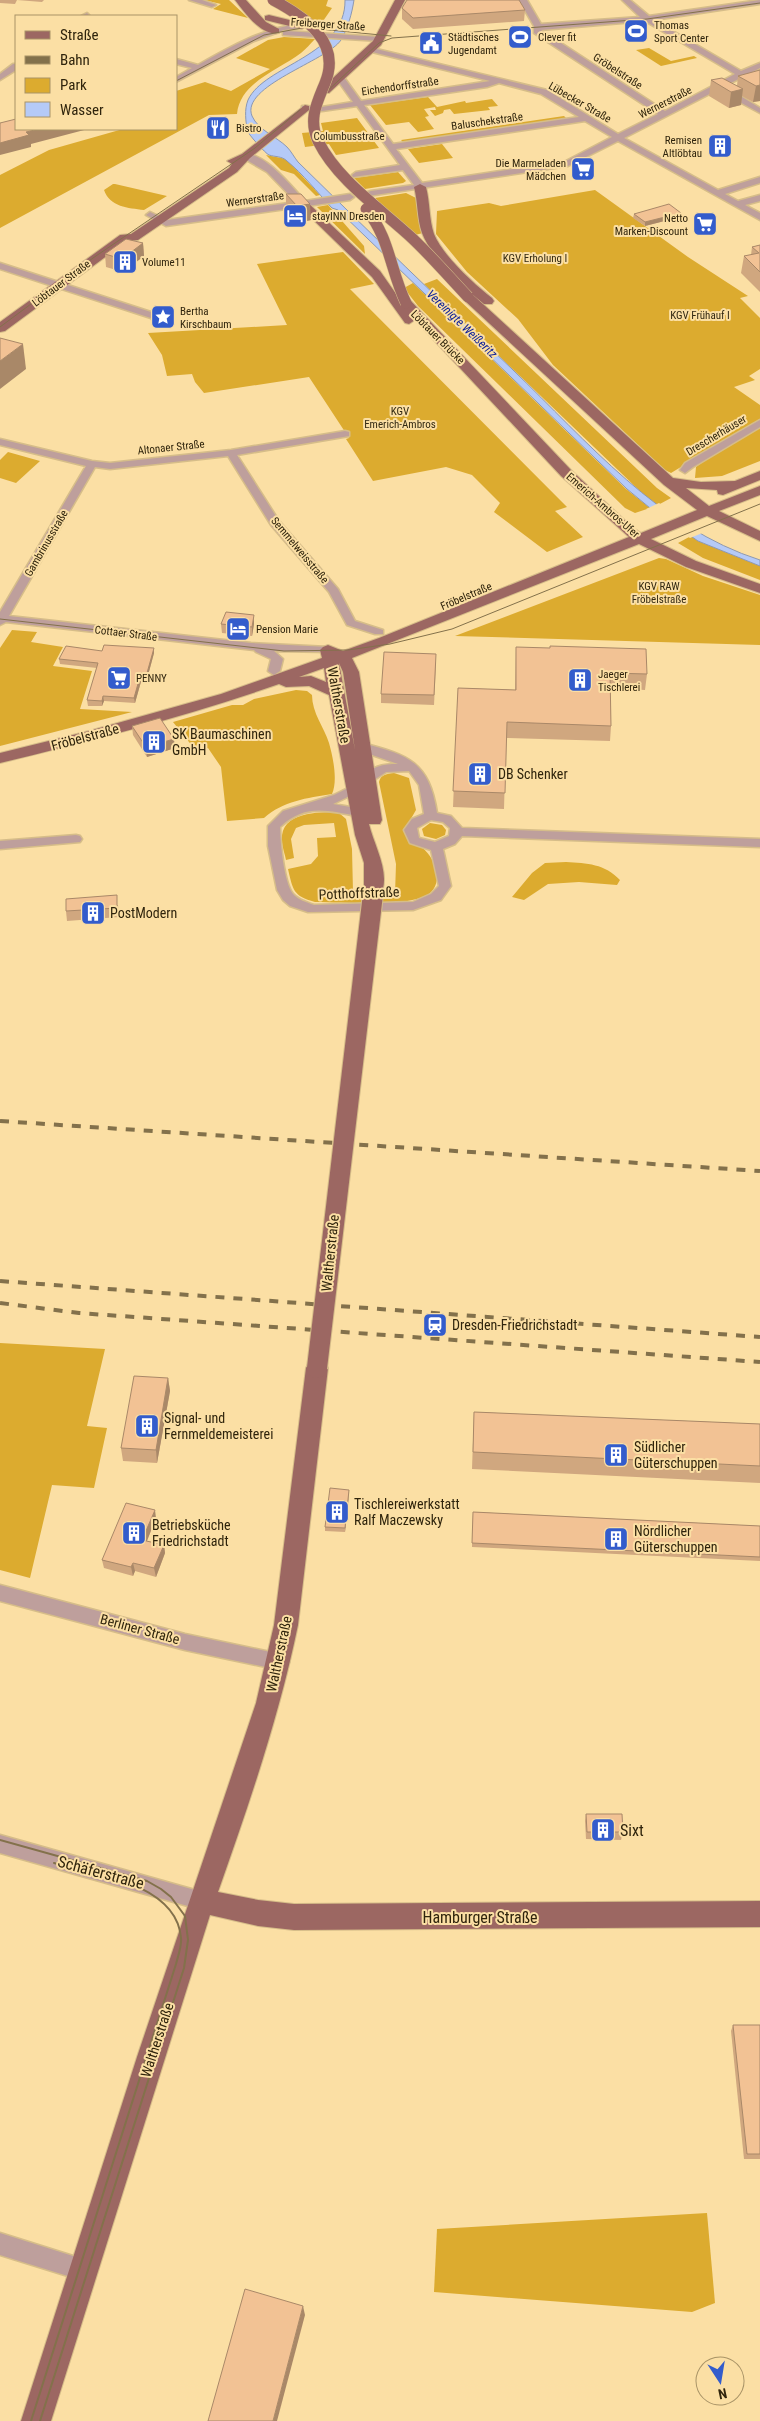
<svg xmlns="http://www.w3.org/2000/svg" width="760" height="2421" viewBox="0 0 760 2421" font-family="'Roboto Condensed',sans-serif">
  <rect width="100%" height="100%" fill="#fbdfa4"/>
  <!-- green -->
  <g fill="#dcab2f">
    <polygon points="204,0 229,0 248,18 213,9 221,4"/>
    <polygon points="279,0 328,0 326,6 332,8 321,24 315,23"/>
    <path d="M284,37L315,39C310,44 306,49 301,53C279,70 240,82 237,114L209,115L0,228V175L49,150L123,129H176V91L205,82L231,91L270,69L236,58L268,40Z"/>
    <polygon points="649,48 671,61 694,56 697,58 661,66 636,50"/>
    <polygon points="428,97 437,107 465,101 466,103 492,99 498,106 488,107 490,110 454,114 450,109 444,110 443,113 435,116 430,110 436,110 435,107 424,109 429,116 425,117 434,129 418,132 409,122 386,125 370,105"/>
    <polygon points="564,116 567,119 404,143 401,140"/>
    <polygon points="357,118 379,148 336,155 329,144 305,147 302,133 323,131 321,123"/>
    <polygon points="442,144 453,158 419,163 408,149"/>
    <polygon points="266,155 286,159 320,195 316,196 294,174 281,170"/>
    <polygon points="398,172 406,181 403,183 365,189 354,178"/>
    <path d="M113,184H115L167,196L144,210C128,208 110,207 104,190Z"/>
    <polygon points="595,190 688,257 748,296 740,298 760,318 760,369 749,376 755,380 734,387 760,405 760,419 671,473 665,470 553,365 518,319 467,272 436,234 437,211 489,203 501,206"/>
    <polygon points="406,193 416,198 423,233 415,235 375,198"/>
    <polygon points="328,205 364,246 365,254 317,207"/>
    <polygon points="343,252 374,284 350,289 567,507 555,511 583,537 547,552 494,512 500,503 472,475 446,467 373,481 346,439 349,438 309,377 204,393 195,382 192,374 167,376 162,355 148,333 287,325 257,264"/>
    <polygon points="437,279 657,488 671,498 658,505 644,495 424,284"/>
    <polygon points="413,283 626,489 650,508 635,513 625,508 418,306 404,288"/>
    <polygon points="760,427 760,461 722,476 695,478 696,467 715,453"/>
    <polygon points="8,452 40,461 16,483 0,478 0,460"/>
    <polygon points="691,536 698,541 760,566 760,580 703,558 678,543"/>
    <polygon points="659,558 666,559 703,576 760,595 760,645 455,636"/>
    <polygon points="12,630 37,632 31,642 63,647 53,666 92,671 80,709 132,712 0,746 0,648"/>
    <path d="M296,690L307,691L312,695C312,713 324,727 329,743C333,757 338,781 332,794C307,798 283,801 264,818L227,821L221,767L208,748L197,752L173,722L232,705H243L254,699Z"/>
    <path d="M394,773L409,778L416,810L405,829L408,839C412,842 417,844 421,847C430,853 437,866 437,877C437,886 432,894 423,897C397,907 345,902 315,902C293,896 293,890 288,869L311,864L318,856L317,838L336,837L334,823L304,825L296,828L291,839L294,858L286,860C285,854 282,847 282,840C280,812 319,812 338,812L346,819L352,849L353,892L395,894L396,864L379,782C381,774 387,774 394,773Z"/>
    <polygon points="430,823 442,825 446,830 445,835 436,839 424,836 422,829"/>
    <path d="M566,862C587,863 605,864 620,880L617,885L579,882L548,884L524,900L512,897L532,873L545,863Z"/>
    <polygon points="0,1343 105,1349 87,1426 107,1428 94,1488 52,1485 30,1578 0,1570"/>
    <polygon points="707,2213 715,2303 692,2312 434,2292 437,2229"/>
  </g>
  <!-- water -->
  <path fill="#b5caf7" stroke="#8d98b0" d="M345,0H354C352,13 348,28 341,40C327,61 240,86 252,116C258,130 277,137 287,147C291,151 294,157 298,162C369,232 441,301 513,370C587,441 659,528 760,560V566L698,541L650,508L627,489L338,210L332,208C317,192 303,174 287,161C282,156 275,157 269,155C266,154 247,133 247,130C246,121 244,110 248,100C264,65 346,56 345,0Z"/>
  <!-- pier -->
  <polygon fill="#fbdfa4" points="659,503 705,532 690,538 646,509"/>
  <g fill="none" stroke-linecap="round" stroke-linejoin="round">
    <defs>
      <g id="minor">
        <polygon points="189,0 202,0 216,5 212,7"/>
        <path d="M519,0H527L541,24L640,17L622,0H630L649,16L760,0V4L654,20L741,71L760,63V68L624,138L718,190L760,177V183L725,194L738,201L760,195V201L745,205L760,213V220L618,141L568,166L368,196V192L371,191L414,185L403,170L353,177L352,175L356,172L400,165L357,106L322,111L302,110V106L322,107L353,102L336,78L340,76H343L361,101L490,81L368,51V47L547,90L618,134L658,114L534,33V26ZM645,21L735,74L665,111L541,30ZM499,83L541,94L579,117L393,144L364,105L487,87ZM585,121L612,137L566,161L422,183L396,149Z"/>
        <polygon points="87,13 90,16 81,16"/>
        <path d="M298,24H301V28L284,30L254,41L176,82V77L192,68L176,64V59L198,65C230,47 261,29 298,24Z"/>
        <polygon points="286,31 380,37 384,39 380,41 283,35 283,31"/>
        <polygon points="13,64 16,64 16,70 0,80 0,74"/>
        <polygon points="723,89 729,89 760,108 760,113 723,93"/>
        <path d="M243,154C264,151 292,187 305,201L350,194L354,197L350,200L166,226L146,215L150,212L167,220L296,202L267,172L243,158Z"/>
        <polygon points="0,263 157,314 165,325 157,327 151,318 0,269"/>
        <polygon points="760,420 760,427 693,467 685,473 680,470 685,463"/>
        <polygon points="345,431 349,432 349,436 237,455 279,521 338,589 355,621 383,630 383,634 375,634 347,625 329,592 271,525 228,456 110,469 95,467 9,616 251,643 328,647 332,648 332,652 274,651 283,659 280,671 274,675 268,671 271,659 256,652 254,650 6,622 0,625 0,612 86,466 0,445 0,439 92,461 110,463 231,450"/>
        <path d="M362,743C409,755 429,762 437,813L451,816L462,828L760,839V847L462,836L455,844L443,849L451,886L441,900L413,910L308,912L290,906L283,900L277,890L268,846V826L283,811L334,795L354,785L360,789L358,792L333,804L362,809L364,812L362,815L358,816C327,811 306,803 280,827C280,841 284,883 293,894C298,900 306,902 314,905L413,902L431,894L439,886L431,850L410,843L404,830L412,819L424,814L419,785L409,771L386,772L371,782H363L361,779C371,766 383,764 398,764L358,750L356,747L358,744ZM431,820L443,822L450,828L449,836L435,842L419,838L417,828Z"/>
        <polygon points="76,835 80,836 82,839 80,842 0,849 0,841"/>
        <polygon points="0,1585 185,1634 280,1654 286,1656 289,1662 286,1668 280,1670 185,1650 0,1601"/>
        <polygon points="0,1835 202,1892 209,1894 212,1901 209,1908 202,1910 0,1853"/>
        <polygon points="0,2233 92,2262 95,2270 92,2278 84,2281 0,2255"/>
      </g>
      <g id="major">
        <path d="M235,0H246L266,22L279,29V33C262,37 244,12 235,0Z"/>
        <polygon points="395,0 405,0 381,45 329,93 321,93 321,89 373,41"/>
        <polygon points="269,15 306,24 307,26 302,29 265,20 265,16"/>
        <polygon points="305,105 309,106 309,110 250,158 237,172 138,240 127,241 5,331 0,332 0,322 120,235 131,234 229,168 232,164 227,161 242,154"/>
        <path d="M420,184L426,187C430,202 429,219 434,234C443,256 474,284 492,298L494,301L492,304H484C464,288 431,257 422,233C417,219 418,202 414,187Z"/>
        <path d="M302,199L306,201L380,271L401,301L410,300L571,470L632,527L641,533L697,510L664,485L464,300L462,297L464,294H472L673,478L701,482L735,481L760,471V480L723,495L718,494L717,490L686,488L709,506L760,486V495L719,511L760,531V541L707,516L651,539L696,561L760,584V593L686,567L639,544L352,658L359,672L382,820L380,824H369C374,846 393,876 379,898L373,900L367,898L364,894V863L355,835L329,695L309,686L286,687L279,684C188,716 94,740 0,763V753L89,731L221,694L322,658L320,650L323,647L328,645L343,651L379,638L629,537L561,476L415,320L409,324L405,323L372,277L298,205L296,203ZM339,663L343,672L355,750ZM324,668L326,682L311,676L299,677Z"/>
        <path d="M317,1359L325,1362L328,1368L298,1625C279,1717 249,1804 218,1892L258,1900L294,1904L760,1901V1927L294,1930L258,1926L210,1915L51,2421H21L137,2057L256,1703L274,1625L306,1368L309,1362Z"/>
      </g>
    </defs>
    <!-- minor casing -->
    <use href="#minor" stroke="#d6bd89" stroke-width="3"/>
    <!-- major casing -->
    <use href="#major" stroke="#d6bd89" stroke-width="2"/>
    <!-- minor -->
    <use href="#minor" fill="#be9f9c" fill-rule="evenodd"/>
    <!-- major -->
    <use href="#major" fill="#9c6762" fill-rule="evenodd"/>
    <!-- tram-far1 -->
    <g stroke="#83714b" stroke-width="1">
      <polyline points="319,29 391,36"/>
      <polyline points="176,81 264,35 302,28"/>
      <polyline points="324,94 379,43 392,38 647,19 760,3"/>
      <polyline points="0,327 93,258 255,148 300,110"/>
      <polyline points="0,619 284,651 348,650 390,644 452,629 760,504"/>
    </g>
    <!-- tram -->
    <g stroke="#83714b" stroke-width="2">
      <polyline points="0,1840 147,1881 161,1889 171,1897 185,1916 188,1940 184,1968 40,2421"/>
      <path d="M31,2421L176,1964C178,1956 182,1946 181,1938C177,1884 95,1873 54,1863"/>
    </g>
    <!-- rail -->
    <g stroke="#83714b" stroke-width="4" stroke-dasharray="9 9" stroke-linecap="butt">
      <polyline points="0,1121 760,1171"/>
      <polyline points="0,1281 760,1337"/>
      <polyline points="0,1303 79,1313 760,1362"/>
    </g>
    <defs>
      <g id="major-bridge-far1">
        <path d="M273,0C305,17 342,42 325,83C317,103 308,119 318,141C338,181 381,209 413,239C432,257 450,278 468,297"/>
        <path d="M366,209C390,238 390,270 406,303"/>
      </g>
      <polyline id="major-bridge" points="317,1368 373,894"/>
    </defs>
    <!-- major-bridge-far1 casing -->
    <use href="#major-bridge-far1" stroke="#d6bd89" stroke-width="12" stroke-linecap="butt"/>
    <!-- major-bridge casing -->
    <use href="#major-bridge" stroke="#d6bd89" stroke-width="22" stroke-linecap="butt"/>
    <!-- major-bridge-far1 -->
    <use href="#major-bridge-far1" stroke="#9c6762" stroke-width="11"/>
    <!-- major-bridge -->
    <use href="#major-bridge" stroke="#9c6762" stroke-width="20"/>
  </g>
  <!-- wall -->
  <g fill="#d0a77f">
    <polygon points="0,0 44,0 42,2 17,0 15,4 0,3"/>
    <polygon points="402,8 525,10 524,21 413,29 402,19"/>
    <polygon points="760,70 760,101 753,102 742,96 741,105 729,108 709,96 711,80 737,86 738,76"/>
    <polygon points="286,194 311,220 298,223 286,211"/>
    <polygon points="681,213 680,217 645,226 633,218 634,214"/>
    <polygon points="143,243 144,256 123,272 106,267 105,254"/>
    <polygon points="760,245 760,292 741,273 744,256 751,255 752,247"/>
    <polygon points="221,624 254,624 252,636 222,633"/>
    <polygon points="516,647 647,674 645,690 610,688 611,726 610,741 506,738 504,809 453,807 458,688 515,690"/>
    <polygon points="154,648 154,653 147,679 142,678 135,703 104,701 102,706 88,706 87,700 97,668 60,664 59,659 102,651"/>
    <polygon points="436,663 434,705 381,703 381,694"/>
    <polygon points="132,726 175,748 147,757 133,735"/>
    <polygon points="118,905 119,917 67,921 66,911"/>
    <polygon points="168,1378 170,1391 157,1463 123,1461 121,1448"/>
    <polygon points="474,1412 760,1424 760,1483 472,1469"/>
    <polygon points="349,1490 345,1532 325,1531 325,1527"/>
    <polygon points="473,1512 760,1526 760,1561 472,1547"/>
    <polygon points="156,1518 147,1541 164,1545 165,1553 156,1577 135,1571 133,1576 104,1568 102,1560"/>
    <polygon points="586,1814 623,1832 621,1840 586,1839 585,1821"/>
    <polygon points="733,2025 760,2025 760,2159 744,2159 731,2031"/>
  </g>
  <!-- shaded-wall -->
  <g fill="#a98868">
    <polygon points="760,85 760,101 753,102 756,86"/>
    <polygon points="743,89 741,105 729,108 731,92"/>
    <polygon points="39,129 88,129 31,144 31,147 0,155 0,143 26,132"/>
    <polygon points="310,204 311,220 298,223 297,206"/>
    <polygon points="681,213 680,217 645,226 645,222"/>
    <polygon points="143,243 144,256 123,272 122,259"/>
    <polygon points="23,344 26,369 0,389 0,361"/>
    <polygon points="254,615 254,624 252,636 252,627"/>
    <polygon points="154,648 154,653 147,679 147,673"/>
    <polygon points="141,673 142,678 135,703 134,698"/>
    <polygon points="103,696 104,701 102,706 102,701"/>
    <polygon points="174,739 175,748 147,757 146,747"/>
    <polygon points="168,1378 170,1391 157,1463 156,1450"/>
    <polygon points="349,1490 349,1494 345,1532 345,1528"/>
    <polygon points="155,1510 156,1518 144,1548 142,1540"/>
    <polygon points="164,1545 165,1553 156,1577 154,1568"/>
    <polygon points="133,1563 135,1571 133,1576 131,1567"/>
    <polygon points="303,2306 305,2315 277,2421 273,2421"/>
  </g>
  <!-- building -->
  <g fill="#f2c294" stroke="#a98868">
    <polygon points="407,0 519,0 525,10 413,18 402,8"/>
    <polygon points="760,70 760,85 756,86 738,76"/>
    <polygon points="722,78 743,89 731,92 711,80"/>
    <polygon points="16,119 16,129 39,129 26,132 29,135 0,143 0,123"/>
    <polygon points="286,194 301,194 310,204 297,206"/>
    <polygon points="669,204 681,213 645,222 634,214"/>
    <polygon points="126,239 143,243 122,259 105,254"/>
    <polygon points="760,245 760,272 744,256 759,253 752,247"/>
    <polygon points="0,338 23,344 0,361"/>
    <polygon points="226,612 254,615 252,627 221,624"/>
    <polygon points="104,645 154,648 147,673 141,673 134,698 103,696 102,701 87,700 98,663 59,659 66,646 102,651"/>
    <polygon points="550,646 646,649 647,674 610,673 611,726 507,722 505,793 453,791 458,688 516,690 516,647 550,648"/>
    <polygon points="384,652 436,654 434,695 381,694"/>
    <polygon points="160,718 174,739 146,747 132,726"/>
    <polygon points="117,895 117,908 66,911 66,899"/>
    <polygon points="134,1376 168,1378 156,1450 121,1448"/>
    <polygon points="474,1412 760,1424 760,1466 473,1452"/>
    <polygon points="330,1488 349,1490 345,1528 325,1527"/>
    <polygon points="126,1503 155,1510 142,1540 164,1545 154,1568 133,1563 131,1567 102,1560"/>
    <polygon points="473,1512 760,1526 760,1557 472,1543"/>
    <polygon points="586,1814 622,1814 623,1832 587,1832"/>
    <polygon points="733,2025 760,2025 760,2154 747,2154"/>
    <polygon points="245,2289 303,2306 273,2421 208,2421"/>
  </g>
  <!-- icons -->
  <defs>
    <symbol id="stadium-square" viewBox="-11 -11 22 22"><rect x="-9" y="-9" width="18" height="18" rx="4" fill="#335ccc" stroke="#fbdfa4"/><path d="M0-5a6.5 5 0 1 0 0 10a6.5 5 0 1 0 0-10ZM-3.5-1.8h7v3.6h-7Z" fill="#fff"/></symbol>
    <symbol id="civic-square" viewBox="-11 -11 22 22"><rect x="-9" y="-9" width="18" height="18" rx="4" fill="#335ccc" stroke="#fbdfa4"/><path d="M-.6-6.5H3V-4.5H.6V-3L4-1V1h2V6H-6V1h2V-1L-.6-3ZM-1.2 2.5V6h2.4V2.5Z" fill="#fff"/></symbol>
    <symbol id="restaurant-square" viewBox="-11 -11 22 22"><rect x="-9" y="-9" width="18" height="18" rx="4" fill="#335ccc" stroke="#fbdfa4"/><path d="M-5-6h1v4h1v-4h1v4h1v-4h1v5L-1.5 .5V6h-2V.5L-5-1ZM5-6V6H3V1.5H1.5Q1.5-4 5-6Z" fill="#fff"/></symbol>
    <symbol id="building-square" viewBox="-11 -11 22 22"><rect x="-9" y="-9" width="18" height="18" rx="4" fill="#335ccc" stroke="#fbdfa4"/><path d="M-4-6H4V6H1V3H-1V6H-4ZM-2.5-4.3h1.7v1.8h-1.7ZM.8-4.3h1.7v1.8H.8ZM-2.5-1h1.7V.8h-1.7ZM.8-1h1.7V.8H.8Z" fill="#fff"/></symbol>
    <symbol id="supermarket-square" viewBox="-11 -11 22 22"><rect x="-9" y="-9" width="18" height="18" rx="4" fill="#335ccc" stroke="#fbdfa4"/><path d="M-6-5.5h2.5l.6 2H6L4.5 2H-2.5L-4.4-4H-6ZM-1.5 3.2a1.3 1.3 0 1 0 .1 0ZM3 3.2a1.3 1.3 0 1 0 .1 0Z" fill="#fff"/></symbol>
    <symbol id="hotel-square" viewBox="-11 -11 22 22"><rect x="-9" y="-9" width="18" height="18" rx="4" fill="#335ccc" stroke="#fbdfa4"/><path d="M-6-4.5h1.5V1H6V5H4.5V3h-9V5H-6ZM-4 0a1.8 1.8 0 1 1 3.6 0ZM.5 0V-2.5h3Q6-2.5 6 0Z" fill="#fff"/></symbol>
    <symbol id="sight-square" viewBox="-11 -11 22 22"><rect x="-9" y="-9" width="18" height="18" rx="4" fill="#335ccc" stroke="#fbdfa4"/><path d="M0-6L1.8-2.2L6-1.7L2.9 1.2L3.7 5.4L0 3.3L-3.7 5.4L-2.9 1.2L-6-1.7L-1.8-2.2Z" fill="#fff"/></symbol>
    <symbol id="station-square" viewBox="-11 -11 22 22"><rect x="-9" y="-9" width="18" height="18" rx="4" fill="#335ccc" stroke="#fbdfa4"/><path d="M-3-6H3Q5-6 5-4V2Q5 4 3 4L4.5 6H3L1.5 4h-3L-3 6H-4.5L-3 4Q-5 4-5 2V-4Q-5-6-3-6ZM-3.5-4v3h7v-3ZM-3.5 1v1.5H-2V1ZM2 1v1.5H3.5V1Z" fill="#fff"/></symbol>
  </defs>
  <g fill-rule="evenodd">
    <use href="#stadium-square" x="622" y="17" width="28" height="28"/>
    <use href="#stadium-square" x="506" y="23" width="28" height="28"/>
    <use href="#civic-square" x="417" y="29" width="28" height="28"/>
    <use href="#restaurant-square" x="204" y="114" width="28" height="28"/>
    <use href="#building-square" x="706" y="132" width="28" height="28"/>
    <use href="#supermarket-square" x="569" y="155" width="28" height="28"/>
    <use href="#hotel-square" x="281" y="202" width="28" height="28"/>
    <use href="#supermarket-square" x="691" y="210" width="28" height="28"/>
    <use href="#building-square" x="111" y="248" width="28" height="28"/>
    <use href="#sight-square" x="149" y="303" width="28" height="28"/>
    <use href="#hotel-square" x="224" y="615" width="28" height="28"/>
    <use href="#supermarket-square" x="105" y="664" width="28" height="28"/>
    <use href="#building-square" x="566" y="666" width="28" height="28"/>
    <use href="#building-square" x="140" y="728" width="28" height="28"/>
    <use href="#building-square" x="466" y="760" width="28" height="28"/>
    <use href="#building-square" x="79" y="899" width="28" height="28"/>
    <use href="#station-square" x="421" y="1311" width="28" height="28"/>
    <use href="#building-square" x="133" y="1412" width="28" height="28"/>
    <use href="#building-square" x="602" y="1441" width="28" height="28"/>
    <use href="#building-square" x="323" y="1498" width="28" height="28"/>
    <use href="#building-square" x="120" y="1519" width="28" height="28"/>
    <use href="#building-square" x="602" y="1525" width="28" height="28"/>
    <use href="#building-square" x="589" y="1816" width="28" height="28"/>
  </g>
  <g text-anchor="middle" stroke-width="4" stroke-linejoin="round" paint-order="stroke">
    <!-- far-street labels -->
    <g font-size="11" fill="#2f240c" stroke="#fbdfa4">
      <text transform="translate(328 24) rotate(4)" y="4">Freiberger Straße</text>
      <text transform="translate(618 71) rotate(33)" y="4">Gröbelstraße</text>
      <text transform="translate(400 86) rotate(-8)" y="4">Eichendorffstraße</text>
      <text transform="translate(580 102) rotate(30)" y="4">Lübecker Straße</text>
      <text transform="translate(665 102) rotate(-27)" y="4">Wernerstraße</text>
      <text transform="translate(487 121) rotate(-8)" y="4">Baluschekstraße</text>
      <text transform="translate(255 199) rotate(-8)" y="4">Wernerstraße</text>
      <text transform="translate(61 283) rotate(-37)" y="4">Löbtauer Straße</text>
      <text transform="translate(438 337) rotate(45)" y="4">Löbtauer Brücke</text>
      <text transform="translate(716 435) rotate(-31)" y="4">Drescherhäuser</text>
      <text transform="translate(171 447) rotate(-6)" y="4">Altonaer Straße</text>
      <text transform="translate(603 505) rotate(41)" y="4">Emerich-Ambros-Ufer</text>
      <text transform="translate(46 543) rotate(-60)" y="4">Gambrinusstraße</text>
      <text transform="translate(300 550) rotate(50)" y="4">Semmelweisstraße</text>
      <text transform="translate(466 596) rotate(-23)" y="4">Fröbelstraße</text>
      <text transform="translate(126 633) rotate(7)" y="4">Cottaer Straße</text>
    </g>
    <!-- far-poi labels -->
    <g font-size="11" fill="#2f240c" stroke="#fbdfa4" text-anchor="start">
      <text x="654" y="29">Thomas<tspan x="654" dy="13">Sport Center</tspan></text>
      <text x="448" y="41">Städtisches<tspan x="448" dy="13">Jugendamt</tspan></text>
      <text x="538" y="41">Clever fit</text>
      <text x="236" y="132">Bistro</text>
      <text x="702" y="144" text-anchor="end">Remisen<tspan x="702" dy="13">Altlöbtau</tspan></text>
      <text x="566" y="167" text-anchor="end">Die Marmeladen<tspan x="566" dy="13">Mädchen</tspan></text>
      <text x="312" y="220">stayINN Dresden</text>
      <text x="688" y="222" text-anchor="end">Netto<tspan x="688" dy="13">Marken-Discount</tspan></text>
      <text x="142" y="266">Volume11</text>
      <text x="180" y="315">Bertha<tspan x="180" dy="13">Kirschbaum</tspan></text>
      <text x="256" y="633">Pension Marie</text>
      <text x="598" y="678">Jaeger<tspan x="598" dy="13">Tischlerei</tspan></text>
      <text x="136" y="682">PENNY</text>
    </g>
    <!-- far-park labels -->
    <g font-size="11" fill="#332912" stroke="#fbdfa4">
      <text x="349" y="140">Columbusstraße</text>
      <text x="535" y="262">KGV Erholung I</text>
      <text x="700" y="319">KGV Frühauf I</text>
      <text x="400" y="415">KGV<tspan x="400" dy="13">Emerich-Ambros</tspan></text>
      <text x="659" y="590">KGV RAW<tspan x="659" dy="13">Fröbelstraße</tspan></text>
    </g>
    <!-- far-water labels -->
    <g font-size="12" font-style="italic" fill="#061a99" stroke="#fbdfa4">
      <text transform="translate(462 324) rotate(44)" y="4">Vereinigte Weißeritz</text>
    </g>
    <!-- street labels -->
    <g font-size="14" fill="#2f240c" stroke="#fbdfa4">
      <text transform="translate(339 705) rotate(80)" y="5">Waltherstraße</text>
      <text transform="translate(85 737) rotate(-15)" y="5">Fröbelstraße</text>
      <text transform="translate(359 893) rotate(-2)" y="5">Potthoffstraße</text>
      <text transform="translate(330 1253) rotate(-84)" y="5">Waltherstraße</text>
      <text transform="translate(140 1629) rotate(15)" y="5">Berliner Straße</text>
      <text transform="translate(279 1654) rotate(-78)" y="5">Waltherstraße</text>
      <text transform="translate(157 2040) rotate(-72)" y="5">Waltherstraße</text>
    </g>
    <!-- poi labels -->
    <g font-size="14" fill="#2f240c" stroke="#fbdfa4" text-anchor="start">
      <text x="172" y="739">SK Baumaschinen<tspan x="172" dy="16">GmbH</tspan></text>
      <text x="498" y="779">DB Schenker</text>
      <text x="110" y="918">PostModern</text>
      <text x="452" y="1330">Dresden-Friedrichstadt</text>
      <text x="164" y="1423">Signal- und<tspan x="164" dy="16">Fernmeldemeisterei</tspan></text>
      <text x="634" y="1452">Südlicher<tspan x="634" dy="16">Güterschuppen</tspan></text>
      <text x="354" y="1509">Tischlereiwerkstatt<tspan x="354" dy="16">Ralf Maczewsky</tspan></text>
      <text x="152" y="1530">Betriebsküche<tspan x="152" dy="16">Friedrichstadt</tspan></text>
      <text x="634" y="1536">Nördlicher<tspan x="634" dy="16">Güterschuppen</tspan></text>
    </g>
    <!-- near-poi labels -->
    <g font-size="16" fill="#2f240c" stroke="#fbdfa4" text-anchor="start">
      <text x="620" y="1836">Sixt</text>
    </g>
    <!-- near-street labels -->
    <g font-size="16" fill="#2f240c" stroke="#fbdfa4">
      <text transform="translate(101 1872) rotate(15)" y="6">Schäferstraße</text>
      <text x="480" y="1923">Hamburger Straße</text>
    </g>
  </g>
  <!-- legend -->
  <rect x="15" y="15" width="162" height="115" fill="#fbdfa4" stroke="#a99467"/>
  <rect x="25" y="31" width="25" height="8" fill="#9c6762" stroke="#a99467"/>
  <text x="60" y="40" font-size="15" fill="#2f240c">Straße</text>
  <rect x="25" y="56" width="25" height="8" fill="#83714b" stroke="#a99467"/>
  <text x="60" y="65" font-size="15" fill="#2f240c">Bahn</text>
  <rect x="25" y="78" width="25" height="15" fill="#dcab2f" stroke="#a99467"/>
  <text x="60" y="90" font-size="15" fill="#2f240c">Park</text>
  <rect x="25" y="102" width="25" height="15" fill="#b5caf7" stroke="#a99467"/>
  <text x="60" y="115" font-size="15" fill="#2f240c">Wasser</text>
  <!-- north arrow -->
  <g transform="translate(720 2381) rotate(168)"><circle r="24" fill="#fbdfa4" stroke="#a99467"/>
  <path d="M0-4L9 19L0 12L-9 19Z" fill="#335ccc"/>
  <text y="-8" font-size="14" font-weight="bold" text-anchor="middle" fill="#2f240c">N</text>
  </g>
</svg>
